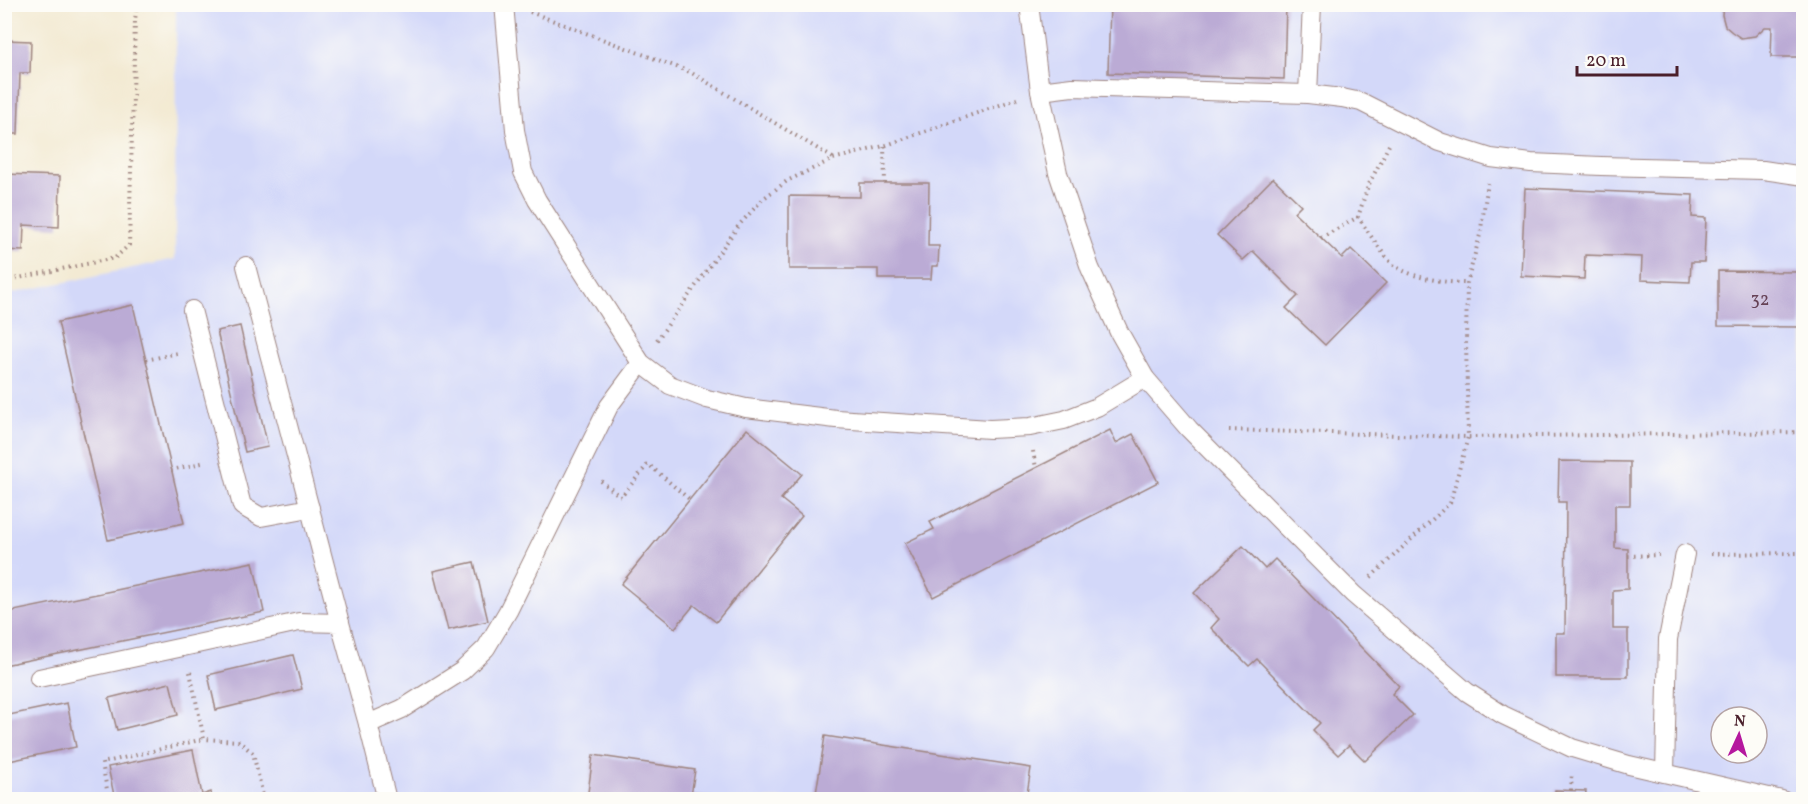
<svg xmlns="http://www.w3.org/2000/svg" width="1808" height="804" viewBox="0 0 1808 804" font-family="Vollkorn,serif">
  <rect width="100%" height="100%" fill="#fdfcf7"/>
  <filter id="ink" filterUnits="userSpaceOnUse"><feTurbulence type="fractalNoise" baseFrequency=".0167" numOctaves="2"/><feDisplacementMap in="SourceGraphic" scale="12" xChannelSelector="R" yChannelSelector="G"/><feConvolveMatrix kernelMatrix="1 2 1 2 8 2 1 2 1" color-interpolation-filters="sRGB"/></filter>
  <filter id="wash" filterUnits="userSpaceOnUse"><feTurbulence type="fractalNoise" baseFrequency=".008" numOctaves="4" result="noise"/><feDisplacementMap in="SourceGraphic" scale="24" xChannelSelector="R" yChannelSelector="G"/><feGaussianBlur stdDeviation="1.35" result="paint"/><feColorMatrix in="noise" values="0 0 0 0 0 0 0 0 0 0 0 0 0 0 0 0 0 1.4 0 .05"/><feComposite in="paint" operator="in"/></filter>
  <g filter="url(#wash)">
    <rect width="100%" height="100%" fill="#f3ead3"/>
    <!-- built -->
    <path fill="#d3d8f9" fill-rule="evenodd" d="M176,5H1803V799H5L4,295L175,259ZM1721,717H1757V753H1721Z"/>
    <g id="blocks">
      <!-- building -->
      <g fill="#bbabd5">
        <polygon points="1110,4 1286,4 1284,79 1108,73"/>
        <polygon points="1723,4 1804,4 1804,57 1771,57 1772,27 1765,27 1755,36 1741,38 1732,32 1725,26 1722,15"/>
        <polygon points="4,40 31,41 30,73 20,73 18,134 4,134"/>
        <polygon points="4,174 60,176 59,227 24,225 23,251 4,250"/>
        <polygon points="1273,178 1301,205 1294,212 1342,258 1351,249 1386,283 1325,345 1286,308 1298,296 1253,251 1243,260 1217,235"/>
        <polygon points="860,183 929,183 928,246 939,246 938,266 932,266 931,279 878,279 878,269 789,269 789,196 860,197"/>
        <polygon points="1525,188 1693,195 1692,217 1706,218 1704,262 1691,262 1690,282 1641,280 1642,257 1585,255 1584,279 1521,276"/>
        <polygon points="1718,271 1802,272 1801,327 1718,326"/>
        <polygon points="133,305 184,523 108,540 58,322"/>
        <polygon points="240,326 268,447 245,452 217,331"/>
        <polygon points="747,429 802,474 781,499 802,516 716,622 694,605 675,628 621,584"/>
        <polygon points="1110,430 1116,443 1133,434 1158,482 933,597 905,543 934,529 930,522"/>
        <polygon points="1559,461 1630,462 1630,505 1615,505 1615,548 1628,549 1628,589 1613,590 1613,629 1628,629 1628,677 1556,677 1556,633 1565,633 1566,502 1558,502"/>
        <polygon points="1243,546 1265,569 1275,559 1399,686 1392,694 1413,715 1365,761 1349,745 1338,755 1313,730 1320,723 1257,659 1249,666 1211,628 1219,619 1194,593"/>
        <polygon points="253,562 264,612 4,665 4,613"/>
        <polygon points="474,562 488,621 448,630 433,571"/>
        <polygon points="293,655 302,689 216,710 208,675"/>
        <polygon points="170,683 178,715 117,730 109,698"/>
        <polygon points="67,703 76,747 4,762 4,716"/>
        <polygon points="825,736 1031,768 1026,800 815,800"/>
        <polygon points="193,750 202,795 211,792 212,800 115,800 108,767"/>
        <polygon points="593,755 695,770 691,795 715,798 715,800 587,800"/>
        <polygon points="1555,790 1586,791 1585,800 1555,800"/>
      </g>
    </g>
  </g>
  <g filter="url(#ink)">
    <use href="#blocks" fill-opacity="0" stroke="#9e847f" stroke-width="1.5"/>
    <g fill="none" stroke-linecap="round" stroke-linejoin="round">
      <defs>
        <g id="lane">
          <polyline points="504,4 515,130 523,172 537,200 641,363 670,385 707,399 746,408 836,419 990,429 1030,427 1064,420 1097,407 1145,378"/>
          <polyline points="1029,4 1040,91 1058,173 1090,268 1119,332 1145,378 1189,429 1353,594 1467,692 1503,715 1572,748 1629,765 1782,800"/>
          <polyline points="1040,91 1072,87 1308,94 1342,98 1361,102 1440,142 1491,158 1531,163 1601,166 1763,170 1804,176"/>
          <polyline points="1308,94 1312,4"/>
          <polyline points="246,266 340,623"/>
          <polyline points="192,310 242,506 261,517 310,508"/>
          <polyline points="39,678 299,622 340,623 368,724"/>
          <polyline points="1665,773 1668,639 1685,554"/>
          <polyline points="387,800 368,724 402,709 462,671 486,648 508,611 609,406 641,363"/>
        </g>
      </defs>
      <!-- lane casing -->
      <use href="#lane" stroke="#9e847f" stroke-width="20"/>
      <!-- path -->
      <g stroke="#9e847f" stroke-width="4" stroke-dasharray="1.5 4.5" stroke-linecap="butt">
        <polyline points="530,12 690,72 833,158"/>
        <path d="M1389,145L1368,186L1358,217C1365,227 1386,260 1395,266C1412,278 1446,283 1467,283"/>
        <polyline points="884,146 885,183"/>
        <polyline points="1321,238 1358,217"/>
        <polyline points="4,281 115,258 129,245 135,20 137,4"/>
        <polyline points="657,340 739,225 764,198 787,181 833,159 884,146 1017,99"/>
        <polyline points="146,360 178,353"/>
        <polyline points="1229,430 1468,437 1804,432"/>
        <polyline points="1033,451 1036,468"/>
        <polyline points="171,470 206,462"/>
        <polyline points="601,481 621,497 648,464 689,499"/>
        <polyline points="1711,554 1804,553"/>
        <polyline points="1628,556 1659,555"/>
        <polyline points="1371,577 1450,503 1468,437 1466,342 1467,283 1480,235 1488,183"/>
        <polyline points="190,672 204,739 238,741 253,753 264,800"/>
        <polyline points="1571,790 1572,773"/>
        <polyline points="109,800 102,763 204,739"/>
      </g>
      <!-- lane -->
      <use href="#lane" stroke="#fff" stroke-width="18"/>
    </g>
  </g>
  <g text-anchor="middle" stroke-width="4.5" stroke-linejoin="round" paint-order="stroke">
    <!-- number labels -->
    <g font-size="18" fill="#664256">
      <text x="1760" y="305">32</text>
    </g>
  </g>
  <!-- margin -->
  <rect width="1808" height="804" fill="none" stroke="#fdfcf7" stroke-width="24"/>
  <!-- north arrow -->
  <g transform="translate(1739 735) rotate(4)"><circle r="28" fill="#fdfcf7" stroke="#b5a4a5" stroke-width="1.5"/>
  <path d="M0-4.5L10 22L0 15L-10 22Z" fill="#b5179e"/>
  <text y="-9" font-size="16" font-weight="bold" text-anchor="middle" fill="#4a1f2b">N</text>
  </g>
  <!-- scale -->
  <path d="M1577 66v9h100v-9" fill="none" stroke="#4a1f2b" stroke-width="3"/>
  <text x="1586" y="66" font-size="18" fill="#4a1f2b" stroke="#fdfcf7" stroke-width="4.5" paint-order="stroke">20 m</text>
</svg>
